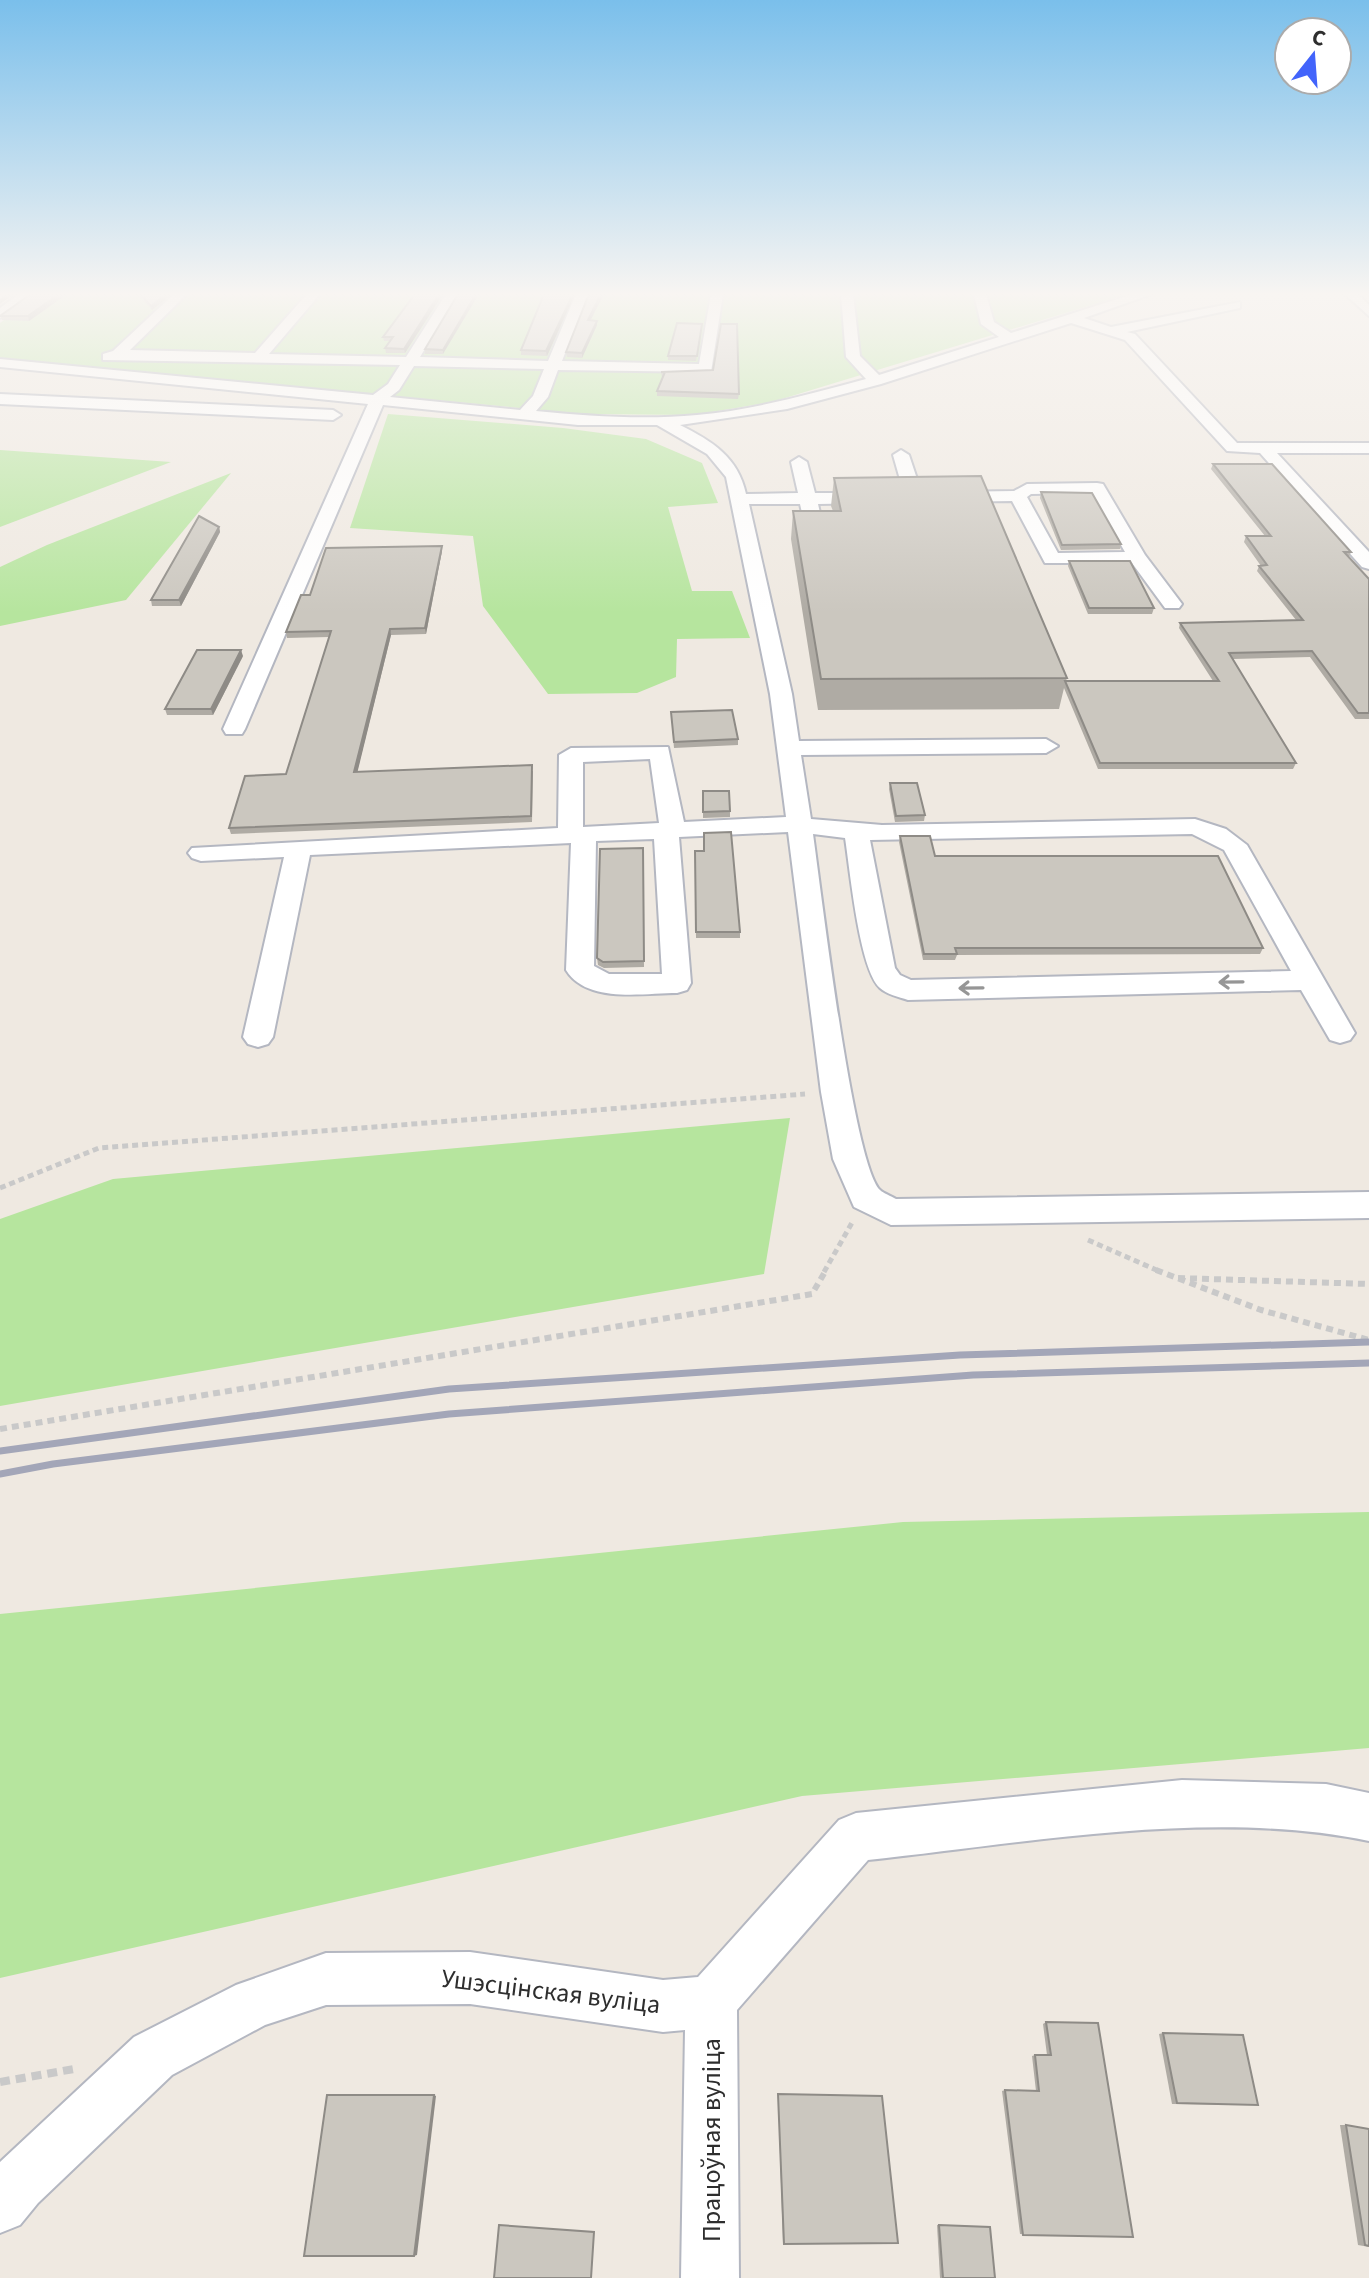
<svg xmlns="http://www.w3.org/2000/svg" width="1369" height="2278" viewBox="0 0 1369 2278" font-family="'Source Sans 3',sans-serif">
  <rect width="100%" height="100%" fill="#efe9e1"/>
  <!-- green -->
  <g fill="#b6e59e">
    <polygon points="39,294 1128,294 772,402 694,415 583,414 0,359 0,323"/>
    <polygon points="388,414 563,428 646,439 702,463 718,503 668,507 692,591 732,591 750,638 677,639 676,677 637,693 548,694 483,606 473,536 350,528"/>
    <polygon points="0,450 171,462 0,527"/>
    <polygon points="231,473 126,600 0,626 0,567 47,545"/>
    <polygon points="790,1118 764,1274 0,1406 0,1219 113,1179"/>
    <polygon points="1369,1512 1369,1748 802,1796 0,1978 0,1614 903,1522"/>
  </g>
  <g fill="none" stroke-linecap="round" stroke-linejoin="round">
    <defs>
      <g id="minor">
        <polygon points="19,294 33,294 0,318 0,308"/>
        <path d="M174,294H187L130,350L255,353L307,294H320L269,354L406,357L446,294H458L420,357L548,361L576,294H588L562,361L699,364L711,294H723L711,372L558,370L548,397L536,411C588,416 644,420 697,415C754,410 810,394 866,379L846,357L841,294H853L860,356L879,375L999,337L981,324L974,294H986L994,322L1011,333L1133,294H1152L1084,318L1111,327L1240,302V308L1127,332L1135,334L1237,443H1369V453H1277L1369,552V569L1362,567L1260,453L1227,451L1125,340L1071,323L881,384L787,409L680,425C712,441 738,457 746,494L798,493L791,462L799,457L807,462L815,493H876L885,498L876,503L818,504L821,517L812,522L803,517L800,504H749L792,694L799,741L1046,739L1058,746L1046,753L801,755L811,819L882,825L1195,819L1226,829L1247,845L1355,1033L1350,1040L1340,1043L1330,1040L1301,990L908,1000C899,997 886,994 880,988C859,969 850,869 845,838L813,834C821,889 853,1163 880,1190C883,1193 891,1196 896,1199L1369,1192V1218L891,1225L854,1207L833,1159L821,1092L788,832L679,837L691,983L687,990L677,993C643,993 587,1004 566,970L571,843L310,855L273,1037L268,1044L258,1047L248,1044L243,1037L284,857L201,861L192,858L188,853L192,848L558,828L559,755L571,748L668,747L684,822L786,817L770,694L726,477L707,454L657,425H578L383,405L245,729L242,734H226L223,729L368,404L0,367V359L373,395L388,384L400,365L103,360V354L113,351ZM414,366L544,369L533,396L520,410L390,397L399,390ZM650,759L659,823L583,827V762ZM1192,834L1224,850L1291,971L911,980L900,975L895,968L870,840ZM654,839L662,974H609L594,966L596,841Z"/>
        <polygon points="1345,294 1358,294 1369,305 1369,316"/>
        <polygon points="0,394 333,410 341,415 333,420 0,404"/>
        <polygon points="901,450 909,455 923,497 920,501 908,501 905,497 893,455"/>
        <path d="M1097,483L1103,484L1145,555L1182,604L1179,608H1165L1132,563H1045L1012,501L946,502L937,497L946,492L1014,491L1027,484ZM1091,493L1125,552L1058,553L1027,497L1031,494Z"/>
        <path d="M1182,1780L1326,1784L1369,1793V1841C1212,1808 1027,1843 868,1860L737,2010L739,2278H681L685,2030L663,2032L470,2004L326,2005L265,2025L172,2075L38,2203L20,2225L0,2233V2162L134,2037L236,1985L326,1953L470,1952L663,1980L698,1977L839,1820L856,1813Z"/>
      </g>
    </defs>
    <!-- minor casing -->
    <use href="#minor" stroke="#b4b7c1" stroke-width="4"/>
    <!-- path-far2 -->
    <g stroke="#c9c9c9" stroke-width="5" stroke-dasharray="6 4" stroke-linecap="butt">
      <polyline points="0,1188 99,1148 805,1094"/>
      <polyline points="1088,1240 1161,1272"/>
      <polyline points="824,1272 853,1221"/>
    </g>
    <!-- path-far1 -->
    <g stroke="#c9c9c9" stroke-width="6" stroke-dasharray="7 5" stroke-linecap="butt">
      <polyline points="1156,1270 1261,1310 1369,1340"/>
      <polyline points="1178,1278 1369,1284"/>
      <polyline points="0,1429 812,1294 826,1270"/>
    </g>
    <!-- path -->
    <polyline stroke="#c9c9c9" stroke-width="8" stroke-dasharray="10 6" stroke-linecap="butt" points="0,2082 74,2069"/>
    <!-- minor -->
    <use href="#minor" fill="#fff" fill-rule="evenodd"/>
    <!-- rail -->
    <g stroke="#a3a6b8" stroke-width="7">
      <polyline points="0,1451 449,1389 960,1355 1369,1342"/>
      <polyline points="0,1474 53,1464 449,1414 973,1375 1369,1363"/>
    </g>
  </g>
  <!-- wall -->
  <g fill="#afaba4">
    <polygon points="31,294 67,294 29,321 2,320 0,316"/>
    <polygon points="138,294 172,294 152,310"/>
    <polygon points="415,294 443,294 405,353 386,353 385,348 390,341 384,341 383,337"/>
    <polygon points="458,294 443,354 425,354 425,349"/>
    <polygon points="544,294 575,294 547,356 521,355 521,350"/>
    <polygon points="604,294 590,321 597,325 582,358 567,357 566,352"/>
    <polygon points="702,328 696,361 668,360 668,356"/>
    <polygon points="713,370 739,394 738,399 657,396 657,391 663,377 662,377 661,372"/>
    <polygon points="1213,464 1351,552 1349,557 1369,579 1369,719 1355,719 1310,657 1233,659 1296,763 1293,769 1098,769 1064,688 1059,709 818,710 791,539 793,511 833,511 831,506 834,478 1067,678 1066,681 1213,681 1179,628 1180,623 1296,620 1257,571 1259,566 1261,566 1244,542 1246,536 1265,536 1211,469"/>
    <polygon points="1041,492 1121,544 1120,549 1061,550 1040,498"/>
    <polygon points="219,527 220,532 181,606 152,606 151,600"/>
    <polygon points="442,551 426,634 391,635 357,772 533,771 532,822 231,834 229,828 286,774 329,637 287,638 286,632"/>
    <polygon points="1069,561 1154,608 1152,614 1088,614 1068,566"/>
    <polygon points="243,656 213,715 167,715 165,709"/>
    <polygon points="671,712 738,739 738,745 674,748"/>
    <polygon points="890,783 925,815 924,821 895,822 889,789"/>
    <polygon points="703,791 730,811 730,817 703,818"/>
    <polygon points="900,836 935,856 1263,948 1260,954 957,955 955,960 923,960 899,842"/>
    <polygon points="643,848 644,967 604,968 598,965 597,958"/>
    <polygon points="695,851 740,932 740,938 696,938"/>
    <polygon points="1046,2022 1133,2237 1020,2234 1002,2091 1005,2090 1036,2091 1032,2056 1035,2055 1047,2055 1043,2024"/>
    <polygon points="1163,2033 1258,2105 1172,2104 1159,2034"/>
    <polygon points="778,2094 784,2244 783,2244"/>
    <polygon points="1340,2125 1346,2125 1369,2129 1369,2247 1358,2245"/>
    <polygon points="937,2225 990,2227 995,2278 940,2278"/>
  </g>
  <!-- shaded-wall -->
  <g fill="#8e8b86">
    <polygon points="7,294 14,294 0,304 0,299"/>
    <polygon points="59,294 67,294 29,321 28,316"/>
    <polygon points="166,294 172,294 152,310 151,306"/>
    <polygon points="439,294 443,294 405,353 404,349"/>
    <polygon points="476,294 479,294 443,354 443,350"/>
    <polygon points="573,294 575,294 547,356 546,351"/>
    <polygon points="601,294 604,294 588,325 588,320"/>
    <polygon points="597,321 597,325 582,358 582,353"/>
    <polygon points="219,527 220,532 181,606 179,600"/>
    <polygon points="442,546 442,551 426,634 425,628"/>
    <polygon points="390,629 391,635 356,778 354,772"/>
    <polygon points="241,650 243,656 213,715 211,709"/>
    <polygon points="434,2095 436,2096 417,2255 414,2256"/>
  </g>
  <!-- building -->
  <g fill="#cbc7bf" stroke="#8e8b86" stroke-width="2">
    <polygon points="31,294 59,294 28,316 0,316"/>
    <polygon points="140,294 166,294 151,306"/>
    <polygon points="415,294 439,294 404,349 385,348 393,337 383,337"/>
    <polygon points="458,294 476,294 443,350 425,349"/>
    <polygon points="544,294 573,294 546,351 521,350"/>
    <polygon points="589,294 601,294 588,320 597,321 582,353 566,352"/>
    <polygon points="677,323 702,324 697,356 668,356"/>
    <polygon points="721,324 737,324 739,394 657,391 665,372 661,372 713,370"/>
    <polygon points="1213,464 1272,464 1351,552 1344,552 1369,579 1369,713 1358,713 1312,651 1229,653 1296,763 1100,763 1065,681 1219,681 1180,623 1303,620 1259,566 1267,565 1246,536 1271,536"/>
    <polygon points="981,476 1067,678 821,679 793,511 841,511 834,478"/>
    <polygon points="1041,492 1092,493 1121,544 1062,545"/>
    <polygon points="199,516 219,527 179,600 151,600"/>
    <polygon points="442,546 425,628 390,629 354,772 532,765 531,816 229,828 245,776 286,774 331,631 286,632 301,595 310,595 326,548"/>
    <polygon points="1069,561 1130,561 1154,608 1089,608"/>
    <polygon points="197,650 241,650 211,709 165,709"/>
    <polygon points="732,710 738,739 674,742 671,712"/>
    <polygon points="890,783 917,783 925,815 896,816"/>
    <polygon points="703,791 729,791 730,811 703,812"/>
    <polygon points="731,832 740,932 696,932 695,851 704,851 704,833"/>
    <polygon points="900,836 930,836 935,856 1218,856 1263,948 955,948 957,954 924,954"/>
    <polygon points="643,848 644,961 603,962 597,958 600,849"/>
    <polygon points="1046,2022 1098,2023 1133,2237 1023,2235 1005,2090 1039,2091 1035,2055 1051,2055"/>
    <polygon points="1163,2033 1243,2035 1258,2105 1177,2103"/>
    <polygon points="778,2094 882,2096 898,2243 784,2244"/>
    <polygon points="327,2095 434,2095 414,2256 304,2256"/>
    <polygon points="1346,2125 1369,2129 1369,2246 1365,2245"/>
    <polygon points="499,2225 594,2232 591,2278 494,2278"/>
    <polygon points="939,2225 990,2227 995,2278 943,2278"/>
  </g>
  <!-- one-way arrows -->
  <defs><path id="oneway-shaft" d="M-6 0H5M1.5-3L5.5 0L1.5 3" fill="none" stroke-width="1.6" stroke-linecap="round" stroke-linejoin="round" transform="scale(2)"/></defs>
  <g stroke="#969696">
    <use href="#oneway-shaft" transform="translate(1231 982) rotate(179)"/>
    <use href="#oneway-shaft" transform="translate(971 988) rotate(179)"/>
  </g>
  <!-- sky -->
  <linearGradient id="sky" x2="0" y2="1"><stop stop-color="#7abfeb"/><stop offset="0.48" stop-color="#f8f5f2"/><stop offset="1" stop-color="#f8f5f2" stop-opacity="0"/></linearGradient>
  <rect width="1369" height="613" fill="url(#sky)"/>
  <g text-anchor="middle" stroke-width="7" stroke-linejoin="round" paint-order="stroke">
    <!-- near-street labels -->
    <g font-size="26" fill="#2e2e2e" stroke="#fff">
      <text transform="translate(551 1991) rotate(7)" y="9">Ушэсцінская вуліца</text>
      <text transform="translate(711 2140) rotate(-90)" y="9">Працоўная вуліца</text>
    </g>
  </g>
  <!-- north arrow -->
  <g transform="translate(1313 56) rotate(17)"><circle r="38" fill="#ffffff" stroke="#ababab" stroke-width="2"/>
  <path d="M0-6L14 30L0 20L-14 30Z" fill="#4264fb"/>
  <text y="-12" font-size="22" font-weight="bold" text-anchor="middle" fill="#2e2e2e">С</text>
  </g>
</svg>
